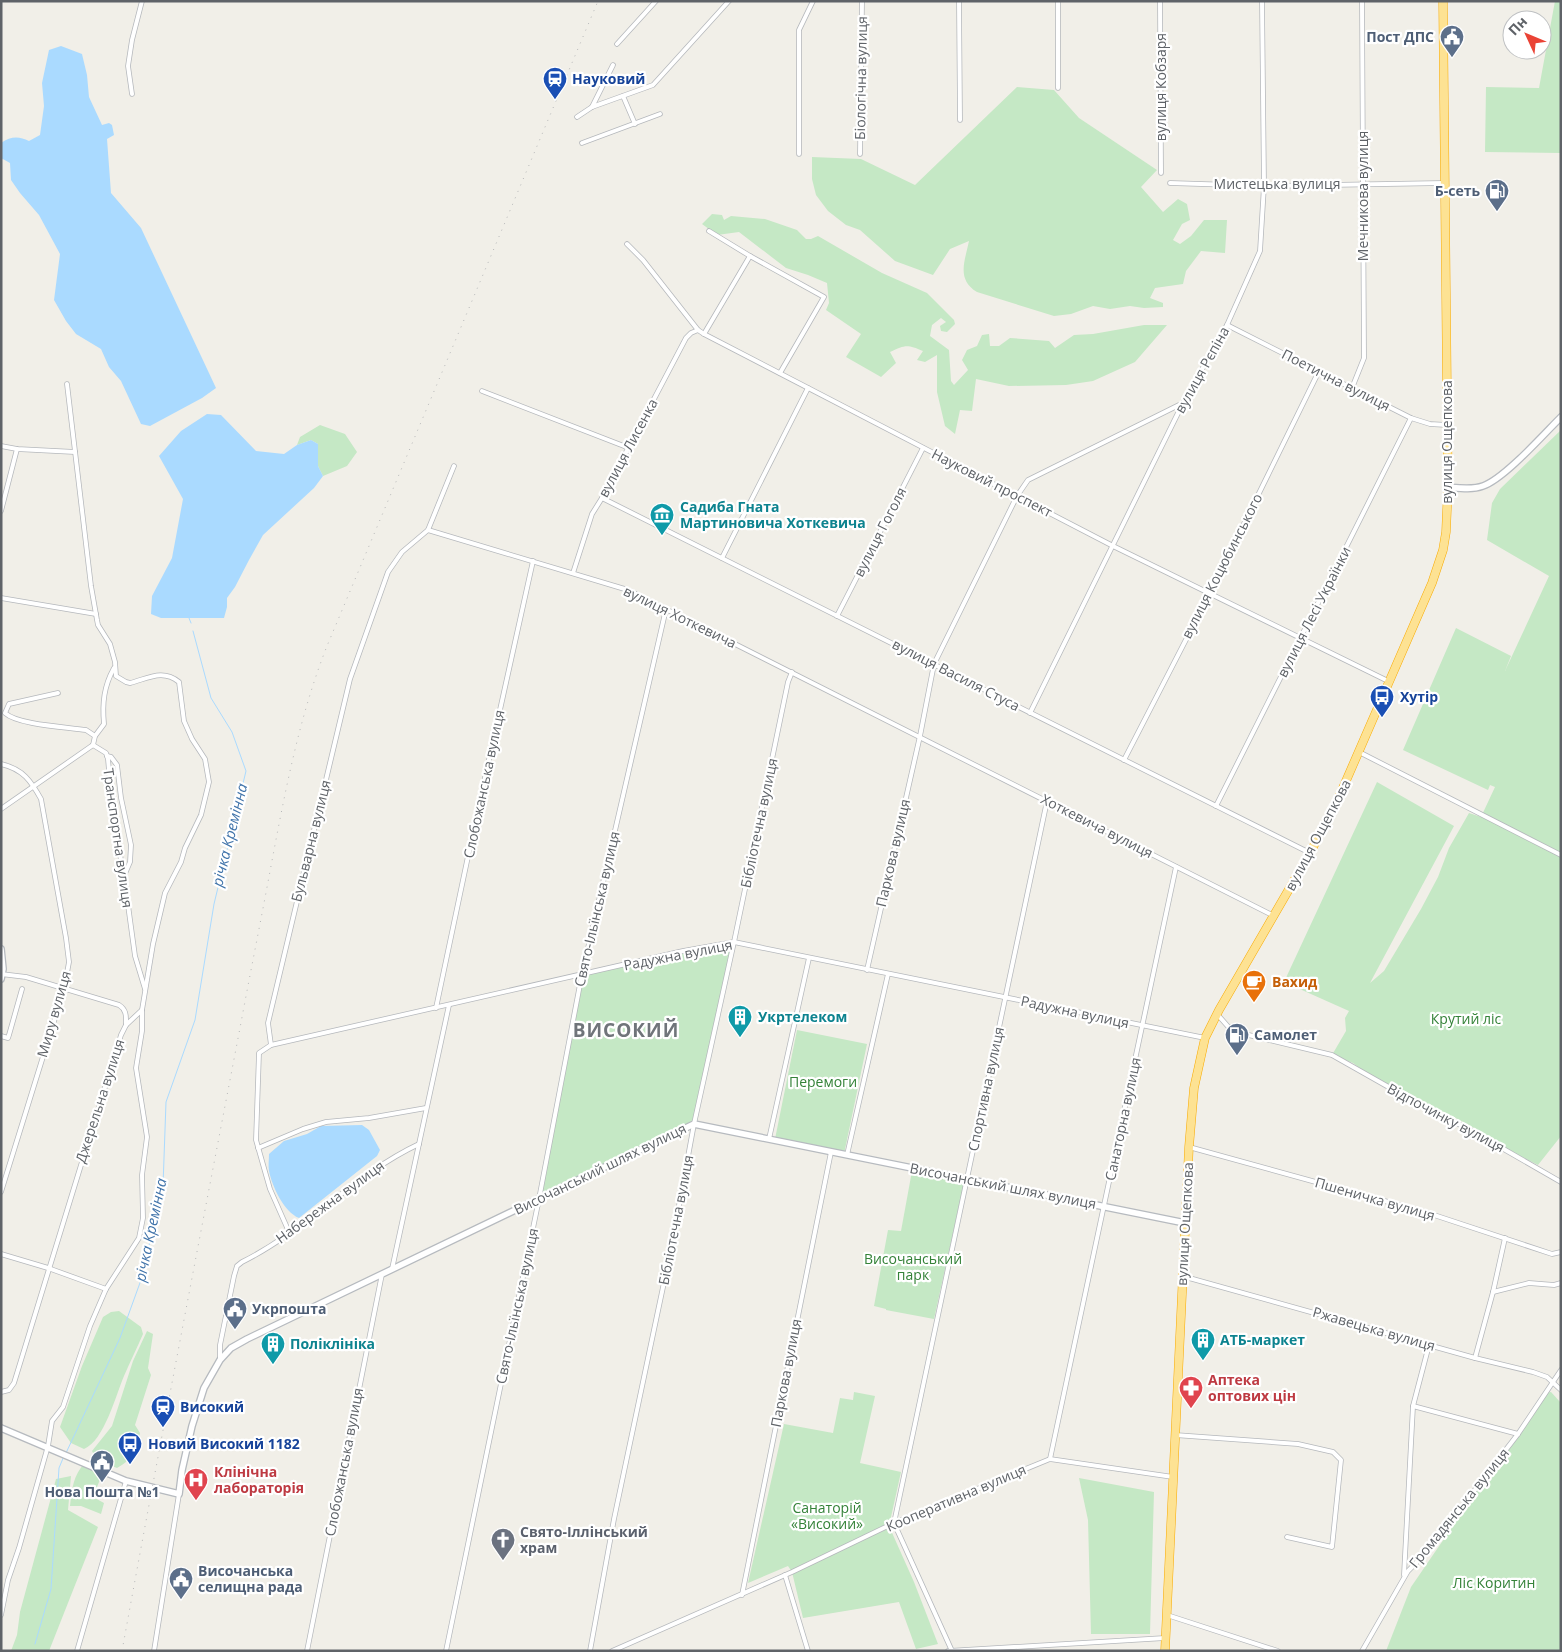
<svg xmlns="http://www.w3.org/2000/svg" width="1562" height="1652" viewBox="0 0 1562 1652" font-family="'Open Sans',sans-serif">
  <rect width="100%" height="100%" fill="#f1efe8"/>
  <!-- green -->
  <g fill="#c5e8c5">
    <polygon points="1555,1 1561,1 1561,153 1485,152 1486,87 1539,88"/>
    <path d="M1017,87L1054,90L1079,118L1157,170L1141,187L1163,212L1178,199L1187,204L1190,220L1182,224L1173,240L1180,244L1191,236L1204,220H1227L1225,253L1201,251L1186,271L1183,284L1155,288L1150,298L1163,303V307L1144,308L1130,306L1110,309L1093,306L1071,314L1054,316L977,292C956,279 965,261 969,241L950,249L933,275L895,261L860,230L846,225L828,211L816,195L812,179V157L861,159L915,185Z"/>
    <path d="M712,214L722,215L724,220L731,216L765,219L797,230L806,239H811L818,236L882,273L927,293L954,320L955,324L947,332L941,331L940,326L946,322L941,318L932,325L930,336L949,350L951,381L954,385L968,370L962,360L967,350L977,346L982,335L989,334L990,346H999L1010,338L1049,341L1055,348L1074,335L1093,334L1144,325H1167L1135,362L1093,381L1066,385L1009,386L976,379L972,411L960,410L955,434L945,426L937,392V355L925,362L917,360L923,351C907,344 905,345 890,352L896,363L881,377L846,357L861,334L826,310L829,303L827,283L808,275L786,268L739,232L717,235L702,224Z"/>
    <polygon points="320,425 345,434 357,452 347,466 323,476 318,466 318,444 311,440 297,445 300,437"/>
    <polygon points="1561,430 1561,1136 1538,1165 1502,1147 1476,1129 1452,1116 1420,1105 1374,1079 1353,1063 1332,1055 1346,1031 1345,1018 1349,1011 1284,982 1377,782 1454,826 1370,983 1384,971 1421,909 1438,877 1449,848 1469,813 1481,817 1495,787 1490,785 1488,790 1403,750 1456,628 1511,656 1505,671 1549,576 1487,540 1492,503 1500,489"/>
    <polygon points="734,942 694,1124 539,1199 582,974 683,951"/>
    <polygon points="797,1030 867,1044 844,1154 775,1139"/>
    <polygon points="912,1171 964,1183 934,1319 886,1310 886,1309 874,1306 888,1230 901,1231"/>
    <path d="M119,1311L141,1327L143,1334C137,1348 130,1362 124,1376C116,1395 104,1441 84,1449L71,1443L60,1427L82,1366L103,1317L111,1312Z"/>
    <path d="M147,1331L153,1334L148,1368L151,1375L135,1425L140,1433C136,1452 134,1458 117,1468L97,1460L92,1451L112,1426L133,1361Z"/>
    <polygon points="854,1392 875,1396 860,1463 901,1472 889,1526 914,1582 938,1644 916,1649 899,1602 803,1618 792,1572 788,1566 748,1583 784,1424 833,1433 840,1398 853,1400"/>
    <polygon points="1551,1392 1561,1403 1561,1651 1386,1651 1411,1587 1544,1393"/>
    <path d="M85,1463L103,1472L93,1497L104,1503L101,1514L81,1506H70C72,1489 73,1475 85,1463Z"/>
    <polygon points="71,1476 68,1510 98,1527 49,1651 11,1651 17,1635 20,1612 56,1479"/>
    <polygon points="1079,1478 1154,1492 1150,1634 1091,1634 1088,1520"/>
  </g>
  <!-- water -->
  <g fill="#aadaff">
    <path d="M61,46L82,54L87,75L89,97L102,125L109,123L112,125L114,135L107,139L111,193L141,228L216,388L202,398L150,426L141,424L121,381L109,367L101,349L76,334L66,321L54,300L60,254L39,215L20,193L11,180L10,163L1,158V143C11,136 19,136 29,141L40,135L44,106L42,83L49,50Z"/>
    <polygon points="207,414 221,415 256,451 284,454 297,445 311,440 318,444 318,466 323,476 314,488 263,535 249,560 235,587 227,598 227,607 224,618 161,618 151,614 152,596 172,558 183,499 159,456 181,431"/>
    <path d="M362,1125L369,1130L380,1150L377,1156L299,1218C284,1212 272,1186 269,1171C268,1166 269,1160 269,1154L284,1141L307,1134L321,1126Z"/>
  </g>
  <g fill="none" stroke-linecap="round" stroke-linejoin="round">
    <!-- stream -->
    <g stroke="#aadaff" stroke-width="1">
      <polyline points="189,618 191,623"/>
      <polyline points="66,1453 120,1338 141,1280 163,1186 166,1102 195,1020 214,904 246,771 232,732 211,698 193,631"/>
      <polyline points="35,1644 51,1589 59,1468 64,1456"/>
    </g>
    <defs>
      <g id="street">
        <polyline points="959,1 960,120"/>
        <polyline points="1160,1 1161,173"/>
        <polyline points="617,44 656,1"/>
        <polyline points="1058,88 1058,1"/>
        <polyline points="132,94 128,66 132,40 142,1"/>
        <polyline points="623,96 635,124"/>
        <polyline points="592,107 613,65"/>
        <polyline points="577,117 592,107 653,85 729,1"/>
        <polyline points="582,143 660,114"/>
        <polyline points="799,154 799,30 813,1"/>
        <polyline points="860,154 862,1"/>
        <polyline points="1170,183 1264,186 1444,183"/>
        <polyline points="627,244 643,260 698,330 704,334 1113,546 1390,682"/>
        <polyline points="750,256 824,297 780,373"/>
        <polyline points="1227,325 1411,418 1430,424 1447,425"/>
        <polyline points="704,334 750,256 709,231"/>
        <polyline points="1352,388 1364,358 1362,1"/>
        <polyline points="482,391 629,448"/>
        <polyline points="1,446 17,449 75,452"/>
        <polyline points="602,498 1310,853"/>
        <polyline points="1,511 17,449"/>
        <polyline points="428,530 628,590 1274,916"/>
        <polyline points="722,558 808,388"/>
        <polyline points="573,573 592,514 602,498 686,338 691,333 698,330"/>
        <polyline points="1,598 96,614"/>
        <polyline points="837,616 923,448"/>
        <path d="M58,693L9,704L5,713C18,725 67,727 86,730L95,736"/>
        <polyline points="1030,713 1183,403 1227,325 1260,251 1264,186 1262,1"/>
        <polyline points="93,745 106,753 108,759 113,817 124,876 135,956 145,989"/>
        <path d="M93,745L95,736L104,724C102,703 104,686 114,668"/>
        <polyline points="1359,752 1561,855"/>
        <polyline points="107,756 111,757 117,765 121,798 131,845 130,862 124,876"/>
        <polyline points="1124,760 1210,593 1319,371"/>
        <path d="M1,764C23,769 31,781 41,799L66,938L69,962L64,989L1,1192"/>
        <polyline points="1216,806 1411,418"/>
        <polyline points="1,809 93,745"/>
        <polyline points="867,970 920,736 934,664 1017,496 1028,480 1183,403"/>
        <path d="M1,974L26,977L119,1005C127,1010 126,1017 126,1025"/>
        <polyline points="436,1008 478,809 533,561"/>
        <polyline points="1217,1014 1232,1031 1332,1055 1438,1115 1467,1128 1561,1182"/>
        <polyline points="1,1036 8,1038 9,1035 22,989"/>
        <polyline points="271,1045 268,1023 350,679 388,572 402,552 428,530 454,466"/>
        <polyline points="769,1139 809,958"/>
        <polyline points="1189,1147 1428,1213 1552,1254 1561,1252"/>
        <polyline points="258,1148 303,1129 326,1122 369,1118 426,1108"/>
        <polyline points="847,1155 888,974"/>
        <polyline points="289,1232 270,1189 256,1140 259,1053 271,1045 683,951 734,942 1205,1038"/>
        <polyline points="1,1254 48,1268 106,1289"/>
        <polyline points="392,1269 449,1005"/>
        <polyline points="1182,1276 1475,1358 1533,1372 1547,1377 1561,1390"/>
        <polyline points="1493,1292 1529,1283 1554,1285 1561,1283"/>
        <polyline points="1475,1358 1493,1292 1505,1238"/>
        <path d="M220,1360V1345L234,1276L237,1266L242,1262C305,1231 355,1174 419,1144"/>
        <polyline points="1,1392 9,1390 14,1383 121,1035 126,1025 142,1010"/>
        <polyline points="1413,1406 1518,1434"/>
        <polyline points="1175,1435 1298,1444 1333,1452 1341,1460 1332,1547 1287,1537"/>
        <polyline points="1050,1459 1176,867"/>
        <polyline points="785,1575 808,1651"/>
        <polyline points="1404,1575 1413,1406 1429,1345"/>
        <polyline points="742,1595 831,1152"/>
        <path d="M1,1615L8,1580L19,1548L48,1446L52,1421L63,1407L90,1326L106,1289L139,1238L143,1218L142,1175L147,1137L136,1068L142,1031V1010L153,944L165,893L181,862L185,848L201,815L209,782L205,759L192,739L184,721L179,682C163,669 149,678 130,683L126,682L116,676L115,662L110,644L98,625L97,620L91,586L67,384"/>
        <polyline points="1167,1615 1278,1651"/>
        <polyline points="77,1651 126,1481"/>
        <polyline points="154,1651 179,1494"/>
        <polyline points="307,1651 382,1274"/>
        <polyline points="446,1651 539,1199 582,974 666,609"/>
        <polyline points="590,1651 614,1519 670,1254 694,1124 734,942 788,682 792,672"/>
        <polyline points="612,1651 792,1572 894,1523 1050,1459 1173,1477"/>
        <polyline points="948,1651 1165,1638"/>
        <polyline points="952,1651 894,1523 1047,801"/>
        <polyline points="1362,1651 1408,1571 1427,1552 1518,1434 1561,1370"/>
      </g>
      <g id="secondary">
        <path d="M1448,487C1459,488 1472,490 1483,486C1504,479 1544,434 1561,417"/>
        <polyline points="1,949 3,969 1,979"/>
        <polyline points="1,1428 126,1481 179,1494 182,1470 192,1426 204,1388 220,1360 231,1348 247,1339 694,1124 1185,1223"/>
      </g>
      <polyline id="highway" points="1165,1651 1189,1147 1194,1088 1205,1038 1219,1010 1310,853 1339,797 1432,583 1443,550 1446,532 1448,487 1443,1"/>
    </defs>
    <!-- street casing -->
    <use href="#street" stroke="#b5b8bc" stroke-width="5.5"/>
    <!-- secondary casing -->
    <use href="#secondary" stroke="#b6babf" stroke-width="8"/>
    <!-- highway casing -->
    <use href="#highway" stroke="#f9ab00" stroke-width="9"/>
    <!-- street -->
    <use href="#street" stroke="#fff" stroke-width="4"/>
    <!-- secondary -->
    <use href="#secondary" stroke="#fff" stroke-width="5.5"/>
    <!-- highway -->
    <use href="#highway" stroke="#fde293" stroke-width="8"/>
    <!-- rail -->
    <path stroke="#b6b7b8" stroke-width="1" stroke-dasharray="1 6" stroke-linecap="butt" d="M122,1651C160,1443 200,1236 240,1028C250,974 261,920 271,866C285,792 299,717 327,646L598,1"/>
  </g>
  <!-- icons -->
  <defs>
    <symbol id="civic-pin" viewBox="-11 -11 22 30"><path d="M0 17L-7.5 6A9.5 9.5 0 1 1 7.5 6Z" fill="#5c6f8a" stroke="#fff"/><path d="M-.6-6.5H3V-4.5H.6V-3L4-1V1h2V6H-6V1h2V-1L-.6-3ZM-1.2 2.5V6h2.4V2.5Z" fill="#fff"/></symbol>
    <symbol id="station-pin" viewBox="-11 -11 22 30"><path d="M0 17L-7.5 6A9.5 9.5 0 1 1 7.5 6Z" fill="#1a4fb4" stroke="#fff"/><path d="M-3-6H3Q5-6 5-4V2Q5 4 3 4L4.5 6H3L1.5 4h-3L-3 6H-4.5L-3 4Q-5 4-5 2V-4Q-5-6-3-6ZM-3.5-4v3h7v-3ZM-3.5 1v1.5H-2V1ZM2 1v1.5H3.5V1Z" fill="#fff"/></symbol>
    <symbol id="fuel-pin" viewBox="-11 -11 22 30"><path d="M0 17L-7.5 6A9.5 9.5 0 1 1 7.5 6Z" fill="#5c6f8a" stroke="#fff"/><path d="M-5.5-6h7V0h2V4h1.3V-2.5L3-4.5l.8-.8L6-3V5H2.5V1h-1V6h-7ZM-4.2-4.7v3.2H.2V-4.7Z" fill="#fff"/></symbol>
    <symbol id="museum-pin" viewBox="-11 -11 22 30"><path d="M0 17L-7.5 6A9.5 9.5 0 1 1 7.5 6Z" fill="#0f9aa8" stroke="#fff"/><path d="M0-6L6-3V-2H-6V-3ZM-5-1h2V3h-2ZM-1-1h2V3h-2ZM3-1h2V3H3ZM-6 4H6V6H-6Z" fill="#fff"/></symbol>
    <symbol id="bus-pin" viewBox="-11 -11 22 30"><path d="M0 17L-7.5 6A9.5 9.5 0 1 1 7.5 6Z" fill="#1a4fb4" stroke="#fff"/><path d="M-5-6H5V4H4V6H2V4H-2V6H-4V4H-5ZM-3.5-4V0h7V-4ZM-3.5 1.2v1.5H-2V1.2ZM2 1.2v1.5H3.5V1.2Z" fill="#fff"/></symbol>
    <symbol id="cafe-pin" viewBox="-11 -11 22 30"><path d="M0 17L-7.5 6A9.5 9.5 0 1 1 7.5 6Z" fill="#e8710a" stroke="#fff"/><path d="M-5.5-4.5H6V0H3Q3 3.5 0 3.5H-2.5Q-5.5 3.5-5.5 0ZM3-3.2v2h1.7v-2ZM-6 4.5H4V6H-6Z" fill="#fff"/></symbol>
    <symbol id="building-pin" viewBox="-11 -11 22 30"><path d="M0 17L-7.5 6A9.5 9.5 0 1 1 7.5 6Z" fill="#0f9aa8" stroke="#fff"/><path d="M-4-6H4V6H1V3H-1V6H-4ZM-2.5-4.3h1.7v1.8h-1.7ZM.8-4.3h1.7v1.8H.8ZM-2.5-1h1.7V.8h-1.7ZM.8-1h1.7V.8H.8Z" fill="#fff"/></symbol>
    <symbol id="pharmacy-pin" viewBox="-11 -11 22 30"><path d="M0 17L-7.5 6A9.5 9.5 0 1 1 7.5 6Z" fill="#e0444e" stroke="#fff"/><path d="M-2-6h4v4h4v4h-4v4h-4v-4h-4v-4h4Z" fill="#fff"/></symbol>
    <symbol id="hospital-pin" viewBox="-11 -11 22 30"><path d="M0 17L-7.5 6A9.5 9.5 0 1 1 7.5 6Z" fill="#e0444e" stroke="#fff"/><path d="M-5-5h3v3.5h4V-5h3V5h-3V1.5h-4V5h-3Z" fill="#fff"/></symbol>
    <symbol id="church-pin" viewBox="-11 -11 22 30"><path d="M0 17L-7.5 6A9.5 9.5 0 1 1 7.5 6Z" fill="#6b7280" stroke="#fff"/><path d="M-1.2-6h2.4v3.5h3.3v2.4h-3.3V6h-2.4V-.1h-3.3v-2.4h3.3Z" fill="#fff"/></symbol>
  </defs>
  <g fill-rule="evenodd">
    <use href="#civic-pin" x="1438" y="23" width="28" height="38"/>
    <use href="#station-pin" x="541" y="65" width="28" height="38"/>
    <use href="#fuel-pin" x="1483" y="177" width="28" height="38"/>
    <use href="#museum-pin" x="648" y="501" width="28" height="38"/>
    <use href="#bus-pin" x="1368" y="683" width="28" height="38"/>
    <use href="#cafe-pin" x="1240" y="968" width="28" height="38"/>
    <use href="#building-pin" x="726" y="1003" width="28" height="38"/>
    <use href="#fuel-pin" x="1223" y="1021" width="28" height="38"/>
    <use href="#civic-pin" x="221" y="1295" width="28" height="38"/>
    <use href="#building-pin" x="1189" y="1326" width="28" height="38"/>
    <use href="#building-pin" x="259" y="1330" width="28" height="38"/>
    <use href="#pharmacy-pin" x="1177" y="1374" width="28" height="38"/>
    <use href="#station-pin" x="149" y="1393" width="28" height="38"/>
    <use href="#bus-pin" x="116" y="1430" width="28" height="38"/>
    <use href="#civic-pin" x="88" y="1448" width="28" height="38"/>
    <use href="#hospital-pin" x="182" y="1466" width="28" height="38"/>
    <use href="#church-pin" x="489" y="1526" width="28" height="38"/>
    <use href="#civic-pin" x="167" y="1565" width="28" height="38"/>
  </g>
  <g text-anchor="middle" stroke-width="4.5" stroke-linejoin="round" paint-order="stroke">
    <!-- service labels -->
    <g font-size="14" font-weight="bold" fill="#4e5e75" stroke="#fff" text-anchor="start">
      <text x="1434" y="42" text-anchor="end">Пост ДПС</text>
      <text x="1480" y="196" text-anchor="end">Б-сеть</text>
      <text x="1254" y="1040">Самолет</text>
      <text x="252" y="1314">Укрпошта</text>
      <text x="102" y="1497" text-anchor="middle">Нова Пошта №1</text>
      <text x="198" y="1576">Височанська<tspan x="198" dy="16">селищна рада</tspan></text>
    </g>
    <!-- street labels -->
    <g font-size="14" fill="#5f6368" stroke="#fff">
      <text transform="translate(861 78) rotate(-89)" y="5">Біологічна вулиця</text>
      <text transform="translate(1161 87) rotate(-90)" y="5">вулиця Кобзаря</text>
      <text x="1277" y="189">Мистецька вулиця</text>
      <text transform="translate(1363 196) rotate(-90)" y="5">Мечникова вулиця</text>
      <text transform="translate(1202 370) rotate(-61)" y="5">вулиця Рєпіна</text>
      <text transform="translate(1336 380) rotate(27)" y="5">Поетична вулиця</text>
      <text transform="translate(1447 442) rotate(-90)" y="5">вулиця Ощепкова</text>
      <text transform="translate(628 448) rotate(-62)" y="5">вулиця Лисенка</text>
      <text transform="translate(992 483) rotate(27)" y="5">Науковий проспект</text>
      <text transform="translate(880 532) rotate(-63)" y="5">вулиця Гоголя</text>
      <text transform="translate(1222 566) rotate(-63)" y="5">вулиця Коцюбинського</text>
      <text transform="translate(1314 612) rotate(-63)" y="5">вулиця Лесі Українки</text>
      <text transform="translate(680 617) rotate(26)" y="5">вулиця Хоткевича</text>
      <text transform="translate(956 675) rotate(27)" y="5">вулиця Василя Стуса</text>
      <text transform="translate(484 784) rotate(-78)" y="5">Слобожанська вулиця</text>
      <text transform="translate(759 823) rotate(-78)" y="5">Бібліотечна вулиця</text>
      <text transform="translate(1097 826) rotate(27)" y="5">Хоткевича вулиця</text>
      <text transform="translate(1318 835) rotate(-62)" y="5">вулиця Ощепкова</text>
      <text transform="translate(118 838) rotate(82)" y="5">Транспортна вулиця</text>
      <text transform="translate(311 841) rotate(-76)" y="5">Бульварна вулиця</text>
      <text transform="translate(893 853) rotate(-77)" y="5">Паркова вулиця</text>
      <text transform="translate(597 909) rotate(-77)" y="5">Свято-Ільїнська вулиця</text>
      <text transform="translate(678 955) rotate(-11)" y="5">Радужна вулиця</text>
      <text transform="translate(1075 1012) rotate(12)" y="5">Радужна вулиця</text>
      <text transform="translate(54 1014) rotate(-74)" y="5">Миру вулиця</text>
      <text transform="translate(986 1089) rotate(-78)" y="5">Спортивна вулиця</text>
      <text transform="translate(100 1101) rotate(-72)" y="5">Джерельна вулиця</text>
      <text transform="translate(1446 1118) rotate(28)" y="5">Відпочинку вулиця</text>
      <text transform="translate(1123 1119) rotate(-78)" y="5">Санаторна вулиця</text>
      <text transform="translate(600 1169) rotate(-26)" y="5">Височанський шлях вулиця</text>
      <text transform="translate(1003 1186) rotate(11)" y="5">Височанський шлях вулиця</text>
      <text transform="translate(1375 1199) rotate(16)" y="5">Пшеничка вулиця</text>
      <text transform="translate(330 1202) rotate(-36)" y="5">Набережна вулиця</text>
      <text transform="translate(676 1220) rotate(-79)" y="5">Бібліотечна вулиця</text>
      <text transform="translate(1185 1224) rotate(-87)" y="5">вулиця Ощепкова</text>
      <text transform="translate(517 1306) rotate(-78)" y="5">Свято-Ільїнська вулиця</text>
      <text transform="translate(1374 1329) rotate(16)" y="5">Ржавецька вулиця</text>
      <text transform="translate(786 1373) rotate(-79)" y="5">Паркова вулиця</text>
      <text transform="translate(344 1462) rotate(-79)" y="5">Слобожанська вулиця</text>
      <text transform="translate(956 1498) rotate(-23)" y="5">Кооперативна вулиця</text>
      <text transform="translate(1459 1508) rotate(-51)" y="5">Громадянська вулиця</text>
    </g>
    <!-- transit labels -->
    <g font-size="14" font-weight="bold" fill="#164399" stroke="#fff" text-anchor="start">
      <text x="572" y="84">Науковий</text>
      <text x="1400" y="702">Хутір</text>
      <text x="180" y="1412">Високий</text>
      <text x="148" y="1449">Новий Високий 1182</text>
    </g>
    <!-- culture labels -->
    <g font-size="14" font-weight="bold" fill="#0d838f" stroke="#fff" text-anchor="start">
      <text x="680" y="512">Садиба Гната<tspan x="680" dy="16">Мартиновича Хоткевича</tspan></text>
      <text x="758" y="1022">Укртелеком</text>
      <text x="1220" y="1345">АТБ-маркет</text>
      <text x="290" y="1349">Поліклініка</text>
    </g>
    <!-- food labels -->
    <g font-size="14" font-weight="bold" fill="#c56008" stroke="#fff" text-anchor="start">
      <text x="1272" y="987">Вахид</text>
    </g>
    <!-- park labels -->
    <g font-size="14" fill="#348238" stroke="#fff">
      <text x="1466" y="1024">Крутий ліс</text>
      <text x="823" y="1087">Перемоги</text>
      <text x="913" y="1264">Височанський<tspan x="913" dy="16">парк</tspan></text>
      <text x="827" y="1513">Санаторій<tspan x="827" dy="16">«Високий»</tspan></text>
      <text x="1494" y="1588">Ліс Коритин</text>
    </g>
    <!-- health labels -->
    <g font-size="14" font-weight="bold" fill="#be3a42" stroke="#fff" text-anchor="start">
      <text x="1208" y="1385">Аптека<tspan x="1208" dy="16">оптових цін</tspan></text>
      <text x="214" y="1477">Клінічна<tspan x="214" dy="16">лабораторія</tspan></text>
    </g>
    <!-- worship labels -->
    <g font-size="14" font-weight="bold" fill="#5b616d" stroke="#fff" text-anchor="start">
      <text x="520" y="1537">Свято-Іллінський<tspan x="520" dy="16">храм</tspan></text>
    </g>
    <!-- water labels -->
    <g font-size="15" font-style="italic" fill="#4174aa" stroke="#fff">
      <text transform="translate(230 835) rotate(-76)" y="5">річка Кремінна</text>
      <text transform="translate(151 1230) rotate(-78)" y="5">річка Кремінна</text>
    </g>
    <!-- district labels -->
    <g font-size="19" font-weight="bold" letter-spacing="1" fill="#70757a" stroke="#fff">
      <text x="626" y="1037">ВИСОКИЙ</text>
    </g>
  </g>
  <!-- border -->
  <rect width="1562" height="1652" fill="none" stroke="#5f6368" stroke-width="5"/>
  <!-- north arrow -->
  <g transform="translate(1527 35) rotate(314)"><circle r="24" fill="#ffffff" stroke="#bfc1c3"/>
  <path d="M0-4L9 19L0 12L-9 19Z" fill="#ea4335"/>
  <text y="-8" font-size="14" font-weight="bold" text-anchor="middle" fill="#5f6368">Пн</text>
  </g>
</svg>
